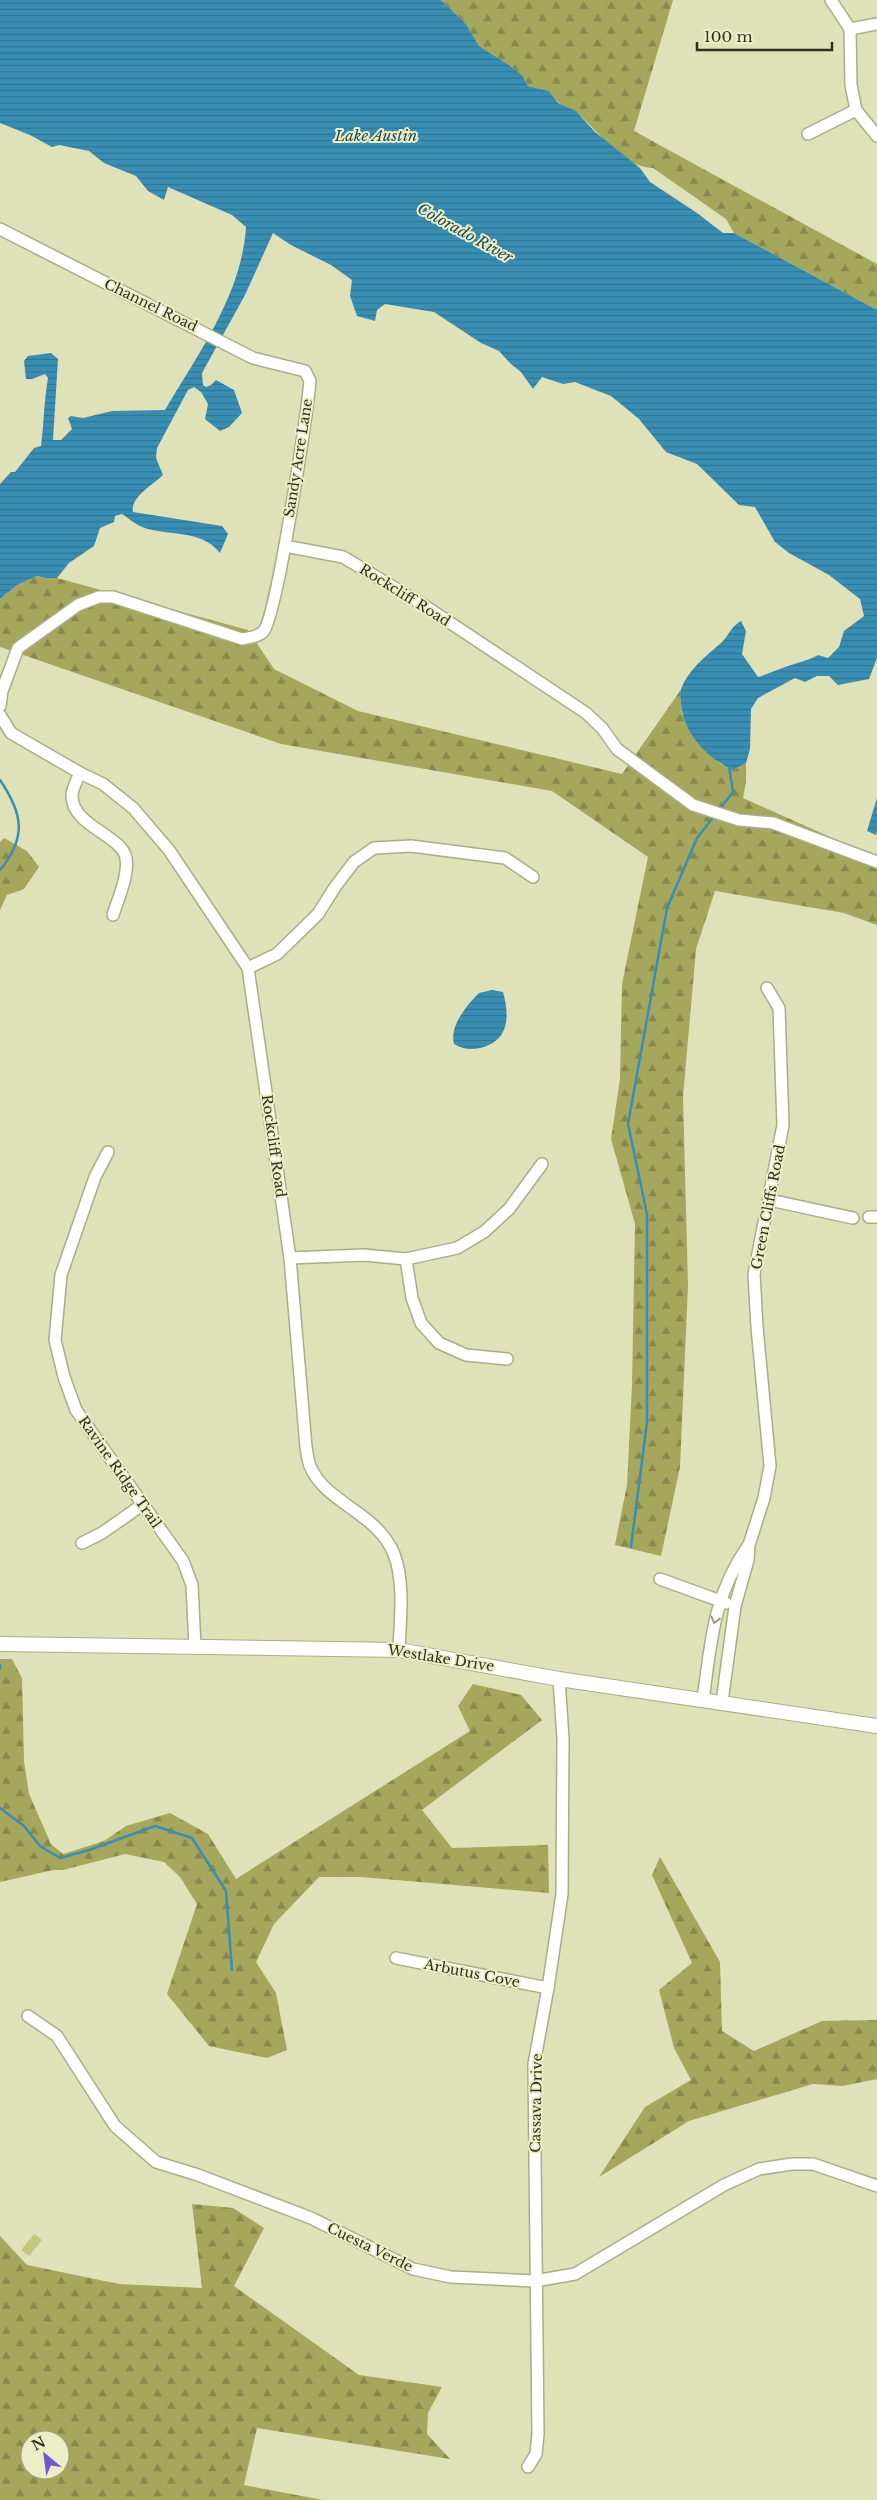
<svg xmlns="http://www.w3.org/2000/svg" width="877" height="2500" viewBox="0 0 877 2500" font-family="'Libre Baskerville',serif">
  <defs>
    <pattern id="forest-firs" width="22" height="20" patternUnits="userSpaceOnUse" patternTransform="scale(1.25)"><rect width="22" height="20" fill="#a5a75c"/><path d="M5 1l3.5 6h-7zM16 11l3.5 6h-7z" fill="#87884c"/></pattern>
    <pattern id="water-rules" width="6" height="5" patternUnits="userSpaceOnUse" patternTransform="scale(1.25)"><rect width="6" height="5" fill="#398eb3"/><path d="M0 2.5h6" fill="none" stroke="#307491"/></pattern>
  </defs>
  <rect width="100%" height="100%" fill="#dfe1b8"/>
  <!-- grass -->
  <polygon fill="#c5c77f" points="34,2234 42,2240 29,2256 21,2250"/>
  <!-- forest -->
  <g fill="url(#forest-firs)" fill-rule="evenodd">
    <path d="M441,0H673L634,131L877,264V310L734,233L726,219L653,168C620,167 600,131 576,112C571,108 564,107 559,103C555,100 552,94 549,91L528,86L522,75L509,65L479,46L466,24Z"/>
    <polygon points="37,576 46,578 57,578 248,630 274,669 358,711 622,774 680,691 682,714 713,757 719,763 733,770 746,763 746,782 743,798 877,858 877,925 844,913 715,891 696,949 683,1097 688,1286 680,1467 661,1556 615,1545 627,1485 632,1385 635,1224 611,1139 620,1079 622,984 648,857 552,791 281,744 0,647 0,599 17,585"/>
    <polygon points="4,838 27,851 39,867 24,889 7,895 0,910 0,842"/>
    <polygon points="0,1659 12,1659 22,1678 24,1761 29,1794 51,1844 63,1854 104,1841 126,1826 170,1813 208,1834 236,1879 470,1731 458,1706 473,1684 521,1695 542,1720 422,1810 452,1848 548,1845 549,1893 361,1877 319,1877 274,1924 256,1962 276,1993 287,2050 267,2058 209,2046 167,1994 197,1904 180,1877 164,1862 125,1854 63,1870 53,1870 0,1882"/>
    <polygon points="660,1857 720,1962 722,2031 754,2051 822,2021 877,2020 877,2079 843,2086 813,2084 689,2121 599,2177 645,2107 691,2080 674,2048 659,1990 692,1963 652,1875"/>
    <path d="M192,2204L233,2208L264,2228L234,2286L359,2375L442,2387L428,2413L427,2434L450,2459L257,2428L244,2485L323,2500H0V2236L27,2265L119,2284L202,2288ZM30,2440H60V2470H30Z"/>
  </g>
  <!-- water -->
  <g fill="url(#water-rules)">
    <path d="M0,0H441L466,24L479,46L509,65L522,75L528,86L549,91L558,103L576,111L595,132L640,168L650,182L697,213L723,233H734L877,310V658L869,679L838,685L829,676H817L805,682L795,678L758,698L751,709L750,749L746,763L733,770C707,758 684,734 681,704C681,699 679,693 681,689C688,670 706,656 721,643C729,636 730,627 741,621L746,631L742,654L758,677C769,674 778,669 788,666C799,662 808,661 818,655L828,658L839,647L844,631L864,616L860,599L829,575L789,553L775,542L755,507L739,505L697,464L666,452L639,419L611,396L575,382L563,384L542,377L533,389L521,372L511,364L499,351L481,343L434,312L385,304L377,310L375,321L357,316L350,296L352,280L331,265L291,245L273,233L245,295L202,373L203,385L206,387L211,385L216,380L234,390L242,413L229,427L220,431L205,419L208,404L201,392L194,387L188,390L157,448L156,458L163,475C153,485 130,497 133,512L222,526L228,534L220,553C200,528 169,537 142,527C135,524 128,518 122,514L115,516L114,522L100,528L94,546L69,563L57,578H46L37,576L17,585L0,599V484L11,472H15L34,448L41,446C44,423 44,401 48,378L45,374L32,379H26L24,361L28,356L51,353L58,359L53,440H61L72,429L68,418L71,416L83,418L112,411L165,410C198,354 242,294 246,227L232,215L168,187L164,200L148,191L136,176L104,163L89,151L59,145L52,147L30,135L0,123Z"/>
    <polygon points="877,798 877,831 876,835 867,831"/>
    <path d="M492,990L503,992C510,1017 509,1041 480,1048C471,1050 462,1049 454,1044C449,1026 467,1005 479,993Z"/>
  </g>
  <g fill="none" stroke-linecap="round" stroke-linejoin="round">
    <!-- stream -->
    <g stroke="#398eb3" stroke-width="2.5">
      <path d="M0,780C23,814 27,837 0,870"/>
      <polyline points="718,811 733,792 729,766"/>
      <polyline points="631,1547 647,1422 647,1214 628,1124 667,908 697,838 715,815"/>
      <polyline points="0,1665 0,1669"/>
      <polyline points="0,1808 24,1826 40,1846 60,1858 89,1850 155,1826 192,1838 226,1891 232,1970"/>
    </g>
    <defs>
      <g id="minor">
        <polyline points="831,0 850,29 851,85 856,110 877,136"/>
        <polyline points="850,29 877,24"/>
        <polyline points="808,134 856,110"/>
        <path d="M0,229L253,358L305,371L310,381C307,412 277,618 263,632C257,637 249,638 242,639L113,597H99L78,605L18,648L2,691L0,706"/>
        <polyline points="285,546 343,557 425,606 586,713 602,728 617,749 693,805 739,820 773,823 877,862"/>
        <path d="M0,715L11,733L80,773L103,784L133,808L169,850L248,968L290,1258L306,1447C307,1453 308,1461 310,1466C325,1503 377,1512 394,1554C405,1583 400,1620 399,1650"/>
        <path d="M80,773C77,780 72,789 72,795C71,826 122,835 126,858C129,875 118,899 113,915"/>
        <polyline points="248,968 277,954 318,914 335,887 354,862 374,848 411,846 505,858 533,877"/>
        <polyline points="108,1152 95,1177 61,1275 55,1340 64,1377 76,1410 183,1561 192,1585 195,1647"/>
        <polyline points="770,1200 853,1218"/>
        <polyline points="869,1217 877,1217"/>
        <polyline points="290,1258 364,1255 406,1259 457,1248 484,1232 509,1209 542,1164"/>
        <polyline points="406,1259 412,1298 421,1323 439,1343 466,1355 507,1359"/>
        <polyline points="82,1543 102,1533 142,1505"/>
        <polyline points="660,1579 726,1603"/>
        <path d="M703,1700C711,1642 713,1596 748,1546"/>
        <polyline points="722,1702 735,1606 748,1560 749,1545 764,1498 770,1466 757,1327 754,1274 783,1125 779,1008 767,988"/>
        <polyline points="396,1958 548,1988"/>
        <polyline points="28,2016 57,2036 115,2126 156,2162 198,2175 311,2218 413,2269 451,2277 535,2281 575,2274 724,2185 759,2169 792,2164 813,2164 877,2186"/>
        <polyline points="528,2467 536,2454 538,2434 534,2064 548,1988 562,1894 563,1739 559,1679"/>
      </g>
      <polyline id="tertiary" points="0,1644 399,1650 559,1679 877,1726"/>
    </defs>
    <!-- minor casing -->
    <use href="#minor" stroke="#abad85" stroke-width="14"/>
    <!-- tertiary casing -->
    <use href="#tertiary" stroke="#abad85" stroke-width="16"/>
    <!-- minor -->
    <use href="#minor" stroke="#fff" stroke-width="11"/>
    <!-- tertiary -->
    <use href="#tertiary" stroke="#fff" stroke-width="14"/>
  </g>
  <!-- one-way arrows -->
  <defs><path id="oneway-chevron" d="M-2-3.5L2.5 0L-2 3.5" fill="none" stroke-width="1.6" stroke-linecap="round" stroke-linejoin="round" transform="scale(1.25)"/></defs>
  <use stroke="#989890" href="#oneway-chevron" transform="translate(715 1620) rotate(104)"/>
  <g text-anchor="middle" stroke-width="4" stroke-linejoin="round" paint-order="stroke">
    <!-- street labels -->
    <g font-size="14" fill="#303020" stroke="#eceec5">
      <text transform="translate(151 305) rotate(26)" y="5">Channel Road</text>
      <text transform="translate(298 458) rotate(-81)" y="5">Sandy Acre Lane</text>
      <text transform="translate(405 595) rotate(32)" y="5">Rockcliff Road</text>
      <text transform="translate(274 1146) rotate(82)" y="5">Rockcliff Road</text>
      <text transform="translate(768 1207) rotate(-79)" y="5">Green Cliffs Road</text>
      <text transform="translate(120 1472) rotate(55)" y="5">Ravine Ridge Trail</text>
      <text transform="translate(441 1658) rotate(9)" y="5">Westlake Drive</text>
      <text transform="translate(472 1973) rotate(11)" y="5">Arbutus Cove</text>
      <text transform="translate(536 2103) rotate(-89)" y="5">Cassava Drive</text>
      <text transform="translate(370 2247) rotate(26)" y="5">Cuesta Verde</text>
    </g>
    <!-- water labels -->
    <g font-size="15" font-style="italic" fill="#1f4555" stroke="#eceec5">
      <text x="376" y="141">Lake Austin</text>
      <text transform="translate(465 233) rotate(29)" y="5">Colorado River</text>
    </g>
  </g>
  <!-- north arrow -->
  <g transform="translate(45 2455) rotate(331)"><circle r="24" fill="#eceec5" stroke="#a1a283"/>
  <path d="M0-4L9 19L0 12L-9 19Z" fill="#7357d1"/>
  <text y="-8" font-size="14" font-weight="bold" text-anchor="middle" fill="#303020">N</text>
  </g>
  <!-- scale -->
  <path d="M697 42v8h135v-8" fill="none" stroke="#303020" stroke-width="2.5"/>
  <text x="704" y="42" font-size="15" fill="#303020" stroke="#eceec5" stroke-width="4" paint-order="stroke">100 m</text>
</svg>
